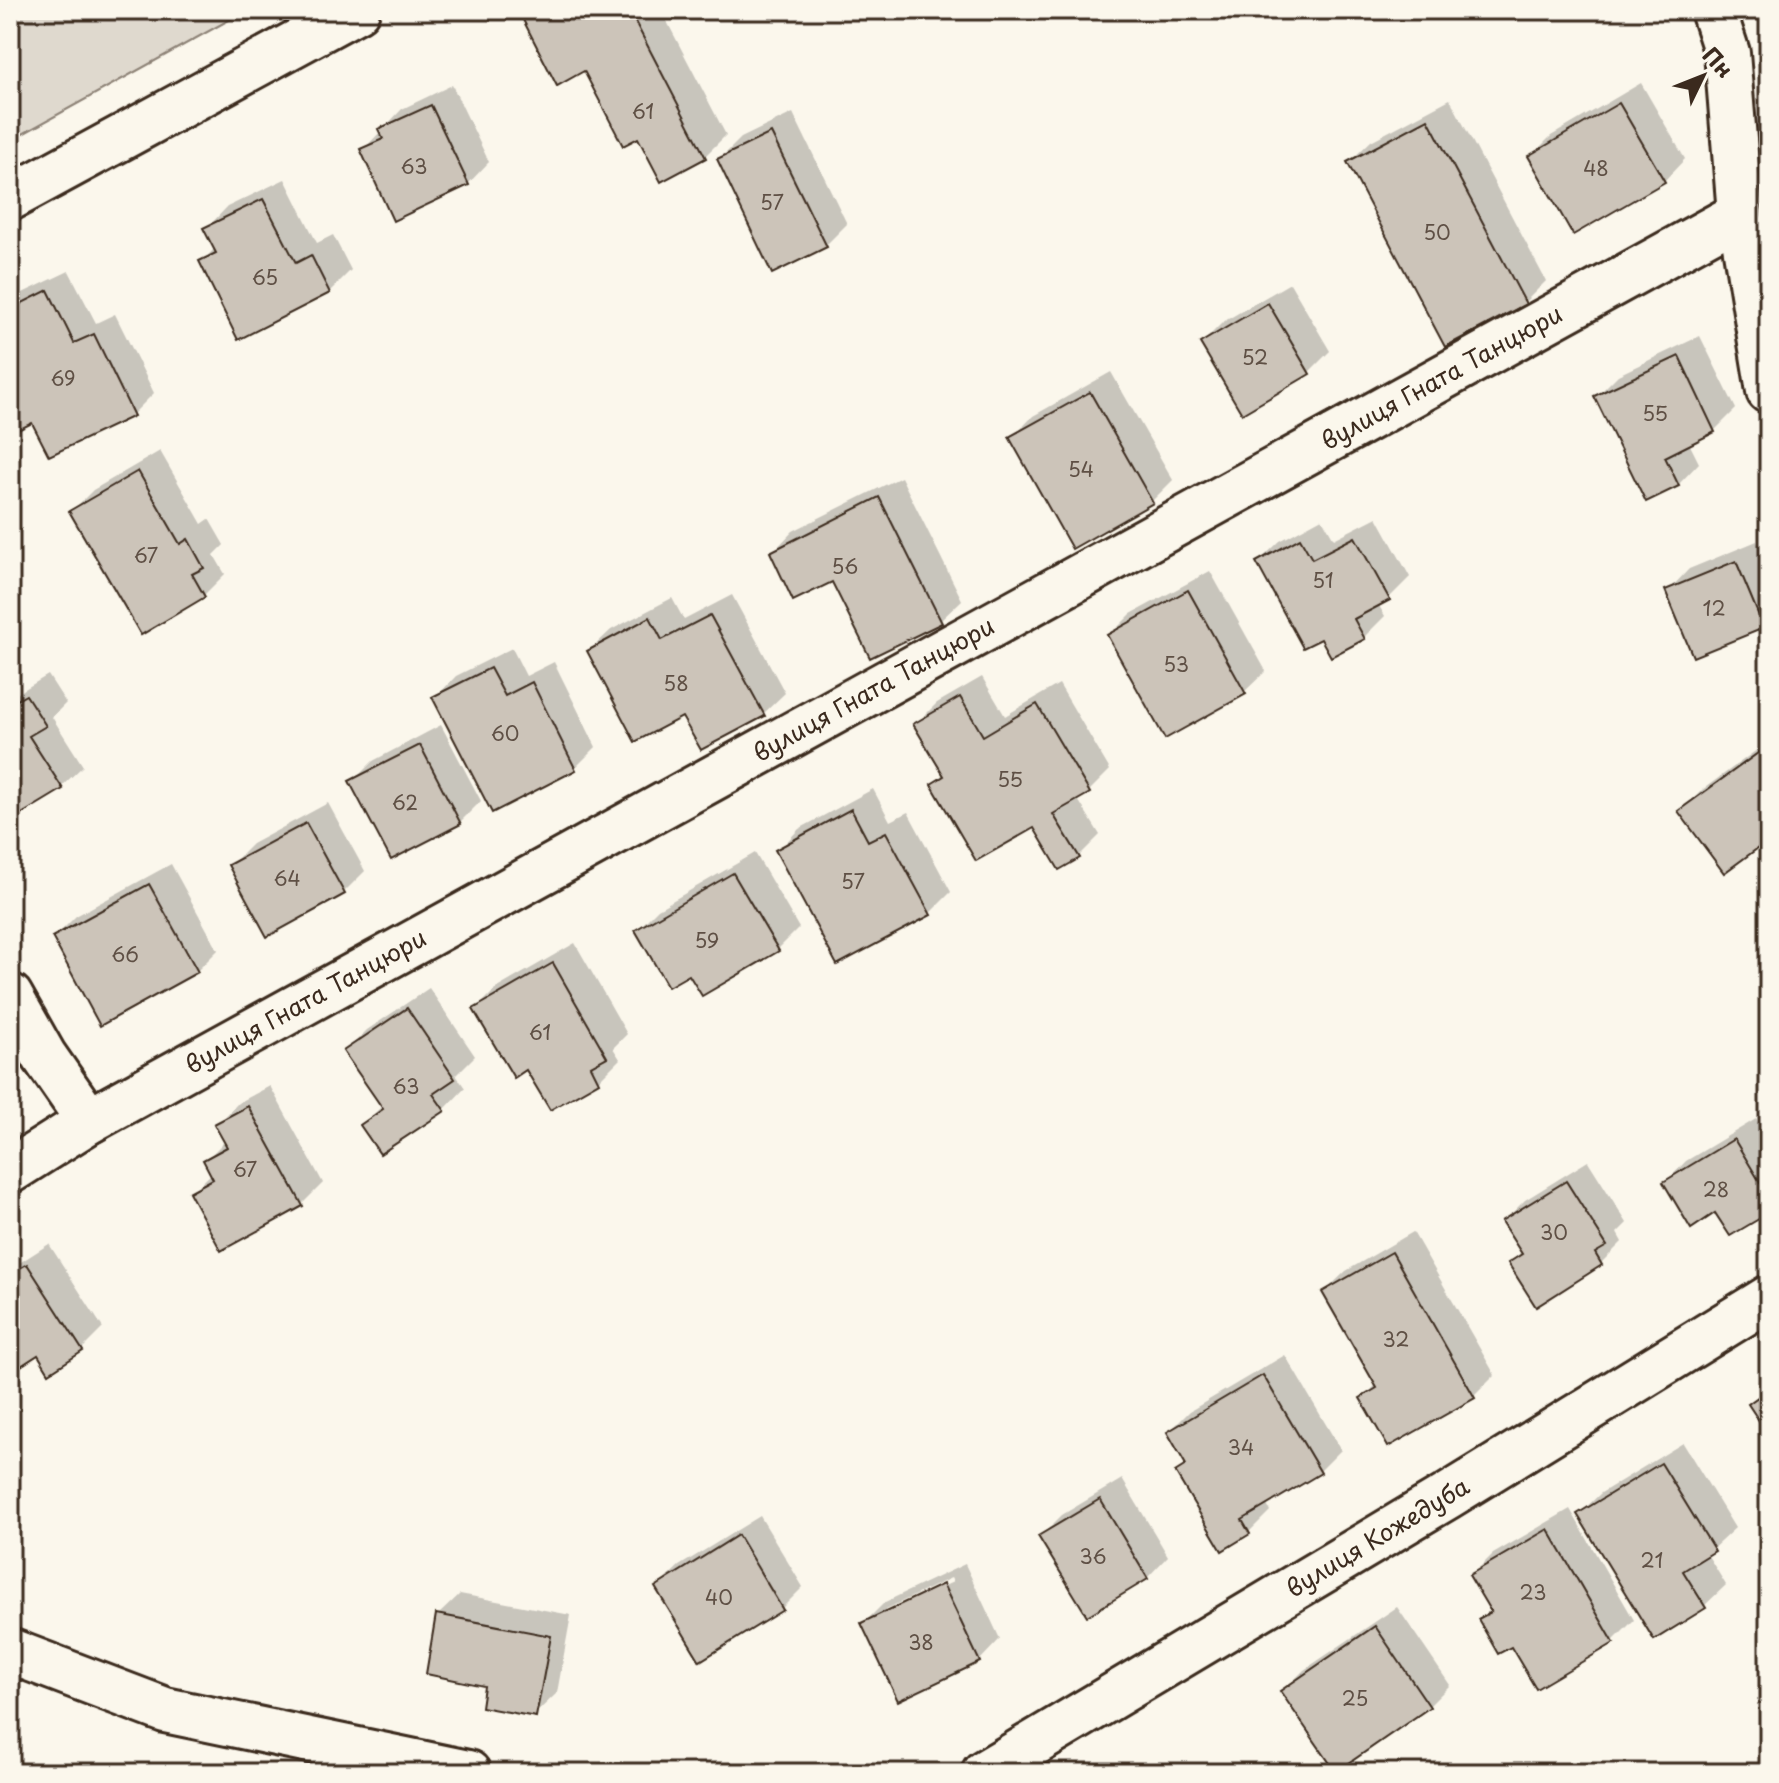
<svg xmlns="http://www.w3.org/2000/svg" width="1779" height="1783" viewBox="0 0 1779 1783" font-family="'Playpen Sans',sans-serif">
  <rect width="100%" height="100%" fill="#fbf7ec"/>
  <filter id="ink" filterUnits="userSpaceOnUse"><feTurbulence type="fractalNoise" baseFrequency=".0125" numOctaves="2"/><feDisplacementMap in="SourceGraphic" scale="16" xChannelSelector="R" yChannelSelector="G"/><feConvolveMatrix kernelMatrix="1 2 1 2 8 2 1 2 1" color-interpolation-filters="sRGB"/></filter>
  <g filter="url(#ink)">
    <!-- green -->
    <polygon fill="#dfd9ce" stroke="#8d8276" stroke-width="2" points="10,10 247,10 10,141"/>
    <!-- shadow -->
    <g fill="#0003" fill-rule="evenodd">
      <polygon points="521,10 661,10 726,135 705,156 639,136 584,68"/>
      <polygon points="1641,83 1685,159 1664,181 1530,157 1551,136"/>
      <polygon points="452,85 489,162 468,184 363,150 402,109"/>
      <polygon points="1450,99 1546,281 1525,302 1349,162 1371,141"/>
      <polygon points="793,113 847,224 825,246 720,159 741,138"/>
      <polygon points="285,179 317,243 333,235 351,270 329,292 202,262 215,248 206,229 227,207"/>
      <polygon points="69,271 96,323 115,314 154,393 133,414 33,420 10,431 10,299"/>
      <polygon points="1290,283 1330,351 1309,372 1202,343 1223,322"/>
      <polygon points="1700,336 1736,409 1714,431 1689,443 1699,463 1678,485 1596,397 1618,375"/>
      <polygon points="1111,372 1173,480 1152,501 1012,438 1033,416"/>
      <polygon points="160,451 202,524 209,519 224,545 214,555 225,574 204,595 141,632 72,511 93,490"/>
      <polygon points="901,477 962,600 940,621 772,553 793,531"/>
      <polygon points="1377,517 1410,577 1389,598 1378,604 1385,616 1364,637 1258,562 1280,541 1322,518 1334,539"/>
      <polygon points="1757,541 1769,570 1769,620 1762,627 1668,591 1689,569"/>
      <polygon points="1210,571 1266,671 1244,692 1109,636 1131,614"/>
      <polygon points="732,595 785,693 763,714 589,651 611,630 672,598 684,620"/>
      <polygon points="512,648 526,676 554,662 596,747 575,768 435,698 456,676"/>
      <polygon points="48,675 66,703 52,717 83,766 61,787 10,819 10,698"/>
      <polygon points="982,677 1005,716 1059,684 1110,770 1089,791 1077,798 1100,835 1079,856 1035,825 933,784 944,773 916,724 937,703"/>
      <polygon points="441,725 481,801 460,822 352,782 373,761"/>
      <polygon points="1769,741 1769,837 1681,812 1702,790"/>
      <polygon points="873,789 890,821 908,812 951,892 930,913 838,963 778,851 799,829"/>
      <polygon points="328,803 365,871 344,892 231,865 252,844"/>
      <polygon points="755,853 799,928 777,950 689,972 637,930 658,909"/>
      <polygon points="171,864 218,950 197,971 54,938 76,916"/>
      <polygon points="575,943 627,1034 613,1048 620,1059 598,1081 527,1067 476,1009 497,988"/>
      <polygon points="429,988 475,1056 456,1075 465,1088 444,1110 363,1125 383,1105 346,1051 367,1030"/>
      <polygon points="10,1025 31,1061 10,1082"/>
      <polygon points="270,1086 323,1183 301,1205 192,1192 212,1173 205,1161 226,1140 217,1125 238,1103"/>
      <polygon points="1756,1119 1769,1141 1769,1210 1716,1211 1665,1183 1686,1161"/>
      <polygon points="1588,1161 1627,1223 1617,1233 1622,1242 1601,1263 1510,1263 1522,1251 1504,1221 1525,1200"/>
      <polygon points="1413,1232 1495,1375 1474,1396 1362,1399 1377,1384 1324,1292 1346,1271"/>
      <polygon points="49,1244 103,1328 82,1349 38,1353 10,1362 10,1269"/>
      <polygon points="1285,1355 1341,1450 1320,1471 1266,1503 1270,1511 1249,1532 1177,1472 1187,1463 1169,1432 1190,1411"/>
      <polygon points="1683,1443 1735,1528 1707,1554 1726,1585 1704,1606 1579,1514 1601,1493"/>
      <polygon points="1122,1479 1168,1556 1147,1578 1041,1536 1062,1515"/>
      <polygon points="1570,1509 1634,1620 1613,1641 1512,1644 1481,1619 1491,1609 1472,1575 1493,1554"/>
      <polygon points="760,1516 803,1587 782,1608 657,1587 679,1566"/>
      <path d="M965,1564L1000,1639L979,1661L863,1624L885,1602ZM951,1578L953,1582L886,1613V1609Z"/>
      <polygon points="460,1594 571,1615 557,1693 535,1714 487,1684 438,1615"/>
      <polygon points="1397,1607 1450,1685 1429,1706 1283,1691 1304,1670"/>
    </g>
    <!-- building -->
    <g fill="#ccc4b9" stroke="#3b2a1e" stroke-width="2">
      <polygon points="518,10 629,10 706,158 661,182 638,138 623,146 584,71 557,86"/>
      <polygon points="1619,103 1665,182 1573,235 1528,156"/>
      <polygon points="431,105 469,185 393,221 360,149 383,139 378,129"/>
      <polygon points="1428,119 1526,304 1445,347 1347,162"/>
      <polygon points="771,133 827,247 772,274 717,159"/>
      <polygon points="263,199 296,263 311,255 330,293 238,340 199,261 216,253 203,228"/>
      <polygon points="48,290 74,343 94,334 134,416 49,456 32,423 10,434 10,309"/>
      <polygon points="1268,303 1310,374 1242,414 1200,343"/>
      <polygon points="1679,356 1715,432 1665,457 1679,486 1646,502 1594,396"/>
      <polygon points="1090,392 1153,503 1072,549 1009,437"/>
      <polygon points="138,471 180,544 188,539 204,568 192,574 205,597 141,635 69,511"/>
      <polygon points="879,497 942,623 870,658 832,582 793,601 770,552"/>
      <polygon points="1355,537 1390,600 1354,619 1365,639 1331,657 1321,639 1303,648 1256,562 1300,538 1312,559"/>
      <polygon points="1736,561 1764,628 1693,657 1665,590"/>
      <polygon points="1188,590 1246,694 1165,739 1107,635"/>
      <polygon points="710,615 765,716 701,750 682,717 635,742 587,651 650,617 662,640"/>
      <polygon points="490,668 505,696 532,682 576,770 492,813 432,697"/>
      <polygon points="26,695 46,726 29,736 63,789 10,821 10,704"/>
      <polygon points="960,697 983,736 1037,704 1090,793 1053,814 1080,858 1059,870 1034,828 976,861 931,784 944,776 913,724"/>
      <polygon points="420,745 461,824 391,860 349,781"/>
      <polygon points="1769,745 1769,840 1724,873 1678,811"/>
      <polygon points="851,809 868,841 886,832 931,915 837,965 775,850"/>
      <polygon points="306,823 345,894 267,937 228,865"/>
      <polygon points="733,873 779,951 702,996 689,975 668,987 635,930"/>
      <polygon points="149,884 198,972 100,1026 52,937"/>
      <polygon points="553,963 607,1057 591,1066 599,1082 550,1110 526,1070 514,1078 473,1009"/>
      <polygon points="407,1008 455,1079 433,1094 445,1111 380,1154 360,1125 383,1109 343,1051"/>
      <polygon points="248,1106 303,1206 221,1251 189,1192 213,1179 203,1160 227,1147 214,1124"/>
      <polygon points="1734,1139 1769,1197 1769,1213 1730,1236 1715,1213 1691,1229 1663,1182"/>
      <polygon points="1566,1181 1607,1246 1595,1253 1602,1265 1536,1307 1508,1263 1522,1254 1501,1221"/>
      <polygon points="1392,1252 1475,1398 1388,1447 1360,1398 1377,1388 1322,1292"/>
      <polygon points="27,1264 83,1351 49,1373 38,1355 13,1371 10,1366 10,1274"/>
      <polygon points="1263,1375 1321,1473 1242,1520 1250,1534 1222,1551 1175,1472 1186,1465 1167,1432"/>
      <polygon points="1769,1389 1769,1436 1748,1404"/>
      <polygon points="1661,1463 1715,1551 1683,1571 1706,1608 1654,1640 1577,1514"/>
      <polygon points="1100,1499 1148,1579 1087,1616 1038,1536"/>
      <polygon points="1548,1529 1614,1643 1536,1689 1511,1647 1498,1654 1478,1619 1491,1612 1469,1575"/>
      <polygon points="738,1535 783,1610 700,1661 655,1587"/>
      <polygon points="943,1584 980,1662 898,1701 861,1623"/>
      <polygon points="436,1614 551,1636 536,1717 481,1707 484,1686 426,1674"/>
      <polygon points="1375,1626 1430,1707 1336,1772 1280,1691"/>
    </g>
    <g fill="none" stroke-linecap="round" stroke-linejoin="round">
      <defs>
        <g id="street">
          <polyline points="1713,10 1727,53 1740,214 1769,391"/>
          <polyline points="10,198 357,10"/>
          <polyline points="10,996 44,1056 89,1121"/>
          <polyline points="10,1171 89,1121 1740,214"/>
          <polyline points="10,1651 165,1710 468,1773"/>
          <polyline points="984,1773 1448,1496 1769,1298"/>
        </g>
      </defs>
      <!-- street casing -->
      <use href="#street" stroke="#3b2a1e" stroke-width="50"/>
      <!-- street -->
      <use href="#street" stroke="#fbf7ec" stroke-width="44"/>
    </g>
  </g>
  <g text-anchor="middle" stroke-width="6" stroke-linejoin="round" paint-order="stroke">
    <!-- number labels -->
    <g font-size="20" fill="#5f5045">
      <text x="643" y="119">61</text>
      <text x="414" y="174">63</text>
      <text x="1596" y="176">48</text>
      <text x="772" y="210">57</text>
      <text x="1437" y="240">50</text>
      <text x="265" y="285">65</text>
      <text x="1255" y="365">52</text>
      <text x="63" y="386">69</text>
      <text x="1655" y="421">55</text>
      <text x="1081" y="477">54</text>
      <text x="146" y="563">67</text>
      <text x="845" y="574">56</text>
      <text x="1323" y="588">51</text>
      <text x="1714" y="616">12</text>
      <text x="1176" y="672">53</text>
      <text x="676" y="691">58</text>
      <text x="505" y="741">60</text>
      <text x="1010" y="787">55</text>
      <text x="405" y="810">62</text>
      <text x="287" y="886">64</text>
      <text x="853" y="889">57</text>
      <text x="707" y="948">59</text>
      <text x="125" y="962">66</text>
      <text x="540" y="1040">61</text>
      <text x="406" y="1094">63</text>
      <text x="245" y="1177">67</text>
      <text x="1716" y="1197">28</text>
      <text x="1554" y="1240">30</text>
      <text x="1396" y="1347">32</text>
      <text x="1241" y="1455">34</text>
      <text x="1093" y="1564">36</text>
      <text x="1652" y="1568">21</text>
      <text x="1533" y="1600">23</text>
      <text x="719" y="1605">40</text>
      <text x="921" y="1650">38</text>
      <text x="1355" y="1706">25</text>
    </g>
    <!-- street labels -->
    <g font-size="24" fill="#3b2a1e" stroke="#fbf7ec">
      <text transform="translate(1442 378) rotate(-29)" y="8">вулиця Гната Танцюри</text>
      <text transform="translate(874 690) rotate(-29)" y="8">вулиця Гната Танцюри</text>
      <text transform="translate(306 1002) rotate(-29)" y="8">вулиця Гната Танцюри</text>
      <text transform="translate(1378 1538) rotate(-31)" y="8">вулиця Кожедуба</text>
    </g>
  </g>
  <!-- margin -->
  <rect width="1779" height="1783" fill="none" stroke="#fbf7ec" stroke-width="40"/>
  <rect x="20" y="20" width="1739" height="1743" fill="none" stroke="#3b2a1e" stroke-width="3" filter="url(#ink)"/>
  <!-- north arrow -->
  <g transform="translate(1703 76) rotate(47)" stroke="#fbf7ec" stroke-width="6" paint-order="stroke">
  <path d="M0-6L14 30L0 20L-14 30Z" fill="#3b2a1e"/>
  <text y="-12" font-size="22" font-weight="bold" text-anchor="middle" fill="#3b2a1e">Пн</text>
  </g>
</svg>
